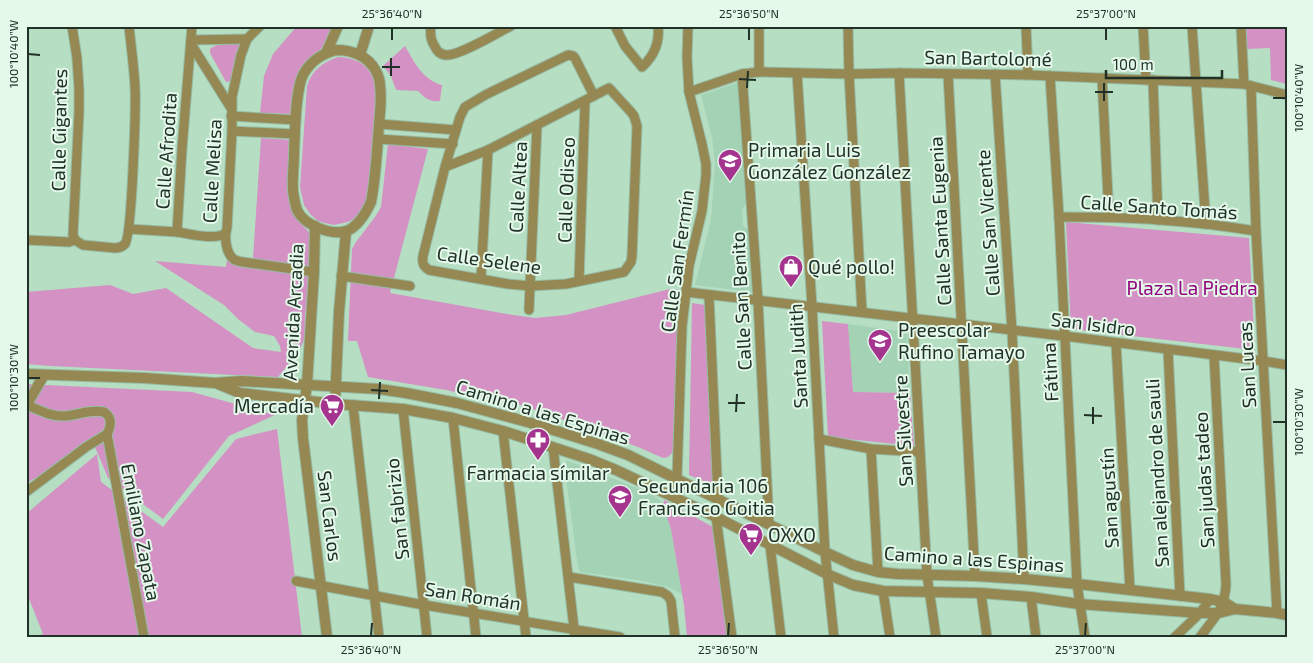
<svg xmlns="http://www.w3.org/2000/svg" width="1313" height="663" viewBox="0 0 1313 663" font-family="'Exo 2',sans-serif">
  <rect width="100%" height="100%" fill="#b5dec3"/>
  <!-- built -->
  <g fill="#a3d3b4">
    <polygon points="740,82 748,201 742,209 743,226 749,231 753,292 695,285 711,220 715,163 712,137 701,95"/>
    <polygon points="848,324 907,332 910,393 853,392"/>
    <polygon points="566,460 652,494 662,502 671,529 682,594 668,587 638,580 580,572 578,567 567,485"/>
  </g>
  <!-- green -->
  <g fill="#d491c3">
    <path d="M297,26H323L331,29C328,37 326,44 320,50C312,58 302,63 298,74C293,86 294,101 292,114L260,113L264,76L273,54Z"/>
    <polygon points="1246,26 1287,26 1287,84 1271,80 1270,48 1247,49"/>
    <path d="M237,43L240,44L241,48L231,81L226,82L210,53V49C217,43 228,44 237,43Z"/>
    <path d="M405,46C414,62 423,80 442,85L440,101C429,102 425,98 418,91L396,90L391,76L383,66Z"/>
    <path d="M338,57C360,58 371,67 377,88L369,199L356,218L348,222L334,225L325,223L318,221L310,214L304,205L300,187L307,86C312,70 323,62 338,57Z"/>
    <path d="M261,138L291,140L290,202L293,213L311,235L309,304C301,315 308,329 303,342C298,355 287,366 278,377L50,366L26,364V292L110,285L133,294L166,288L253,348L281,352L280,346L274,336L255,332L238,319L224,305L155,261L226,267L227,259L253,258Z"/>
    <polygon points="388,144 428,149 390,293 507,314 535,318 566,315 670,289 683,290 675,450 668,457 663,458 638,447 590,429 521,405 446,390 368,377 357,341 348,341 352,249 356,242 375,217 381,207"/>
    <polygon points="1066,222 1249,238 1255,350 1071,329"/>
    <polygon points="692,303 705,305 715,486 689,475"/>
    <polygon points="822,321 848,324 853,392 910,393 914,446 828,437"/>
    <polygon points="26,384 192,392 275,415 229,436 163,519 108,478 95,447 26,483"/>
    <polygon points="277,429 302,637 34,637 43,634 26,591 26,514 97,454 101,482 163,527 236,439"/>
    <polygon points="664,500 713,527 730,637 687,637 684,605 671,529 663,506"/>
  </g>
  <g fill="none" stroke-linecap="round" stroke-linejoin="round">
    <defs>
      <g id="minor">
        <path d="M72,26L77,58L79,89V112L73,235L75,240L83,245L115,248C119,248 122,247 125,244C132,235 136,107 135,87C134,67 131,47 129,26"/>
        <path d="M260,26L247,39L241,55L232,97V131L227,228C224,237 226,255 235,260C238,261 241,262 243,262L314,272"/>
        <path d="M431,26C430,33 430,39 434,45C437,51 439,54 446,55C459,56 497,33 511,26"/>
        <path d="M615,26L625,46L642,67C654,56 660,43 658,26"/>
        <polyline points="759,26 759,72"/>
        <polyline points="848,26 849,74 862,312"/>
        <polyline points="1026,26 1028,75"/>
        <polyline points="1143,26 1146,80"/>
        <polyline points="1192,26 1206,224"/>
        <polyline points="1241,26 1244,84"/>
        <polyline points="191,40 247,39"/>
        <polyline points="191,44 231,108"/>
        <polyline points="797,73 812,306 825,552 834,637"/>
        <polyline points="899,73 927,575 936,637"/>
        <polyline points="742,74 758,301 769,525"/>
        <polyline points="948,74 975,576"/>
        <polyline points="995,74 1012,331 1024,579"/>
        <polyline points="1050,76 1059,217 1077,584 1085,637"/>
        <polyline points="1102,78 1109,217"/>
        <polyline points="1153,80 1158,220"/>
        <polyline points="1251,86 1256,231 1277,613"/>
        <polyline points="689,92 742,74 759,72 849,74 899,73 1028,75 1195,82 1244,84 1287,95"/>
        <polyline points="231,116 296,120"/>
        <polyline points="379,124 456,130"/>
        <polyline points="232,131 295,134"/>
        <polyline points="378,139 453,144"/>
        <path d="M445,167L488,150L609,88L631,112L634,116L637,126L632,256L631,262L624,272L566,284L530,286L508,284L429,270C423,266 422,263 423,256L445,167L460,117L465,107L487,94L568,55L573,56L575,58L594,96"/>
        <path d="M1059,217C1093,217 1126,217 1160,220C1192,222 1224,226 1256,231"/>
        <path d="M129,229C145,230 161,231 177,232C191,234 212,240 225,234"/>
        <polyline points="177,232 182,149 192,26"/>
        <polyline points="26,240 69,242 75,240"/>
        <polyline points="341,276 410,286"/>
        <polyline points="481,278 488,150"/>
        <polyline points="579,281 585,101"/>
        <polyline points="686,292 1064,336 1263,361 1287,365"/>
        <polyline points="709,296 718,499"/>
        <polyline points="529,310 537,125"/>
        <polyline points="1116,344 1130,590"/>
        <polyline points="1168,350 1180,596"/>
        <path d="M27,405C39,410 51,417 65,416C78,415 91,409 104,412C113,418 111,426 107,434"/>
        <polyline points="353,405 379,637"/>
        <polyline points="403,409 427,637"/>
        <polyline points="453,418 476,637"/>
        <polyline points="503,431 526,637"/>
        <polyline points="107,434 144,637"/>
        <polyline points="819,439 871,449 920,452"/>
        <polyline points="553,447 575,637"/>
        <polyline points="871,449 878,572"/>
        <polyline points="26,492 86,447 107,434"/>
        <polyline points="675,497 677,478 682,327 686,292 689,266 702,211 706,175 706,164 702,144 689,92 687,58 688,26"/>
        <polyline points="716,517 732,637"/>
        <polyline points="770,545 781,637"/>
        <polyline points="569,577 662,592 668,596 671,601 675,637"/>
        <polyline points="296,581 424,605 620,637"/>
        <polyline points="883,591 890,637"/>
        <polyline points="981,593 987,637"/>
        <polyline points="1031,597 1036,637"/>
        <polyline points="1175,637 1200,613 1210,599"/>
        <path d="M1200,637C1214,618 1225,609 1226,584L1214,356"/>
      </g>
      <g id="tertiary">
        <path d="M336,50C352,50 368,56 376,71C378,75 380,81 380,86C382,98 380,112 379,125C377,150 376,177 371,202C366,213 358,226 347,231C331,236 304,225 297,210C295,204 294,198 293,191C292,179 294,166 294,153C295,133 295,96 302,77C309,62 321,54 336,50Z"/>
        <polyline points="326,53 338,26"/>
        <polyline points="360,55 369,26"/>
        <polyline points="315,226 314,272 307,385 302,420 303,438 327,637"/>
        <polyline points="26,374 144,378 215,383 241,381 379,389 406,393 457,403 531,423 598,444 628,455 825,552 853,565 878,572 898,574 975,576 1024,579 1077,584 1210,599 1224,602 1235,609"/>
        <polyline points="218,384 240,393 335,404 403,409 453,418 503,431 589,459 616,470 716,517 827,574 853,585 883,591 981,593 1031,597 1079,604 1200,613 1219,613 1235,609 1277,613 1287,615"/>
        <polyline points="335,404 339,312 346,231"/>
        <polyline points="26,406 44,375"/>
      </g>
    </defs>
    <!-- minor casing -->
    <use href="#minor" stroke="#97bba4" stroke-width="11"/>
    <!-- tertiary casing -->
    <use href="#tertiary" stroke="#97bba4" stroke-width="12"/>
    <!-- minor -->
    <use href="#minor" stroke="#958852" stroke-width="9"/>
    <!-- tertiary -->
    <use href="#tertiary" stroke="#958852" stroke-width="10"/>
  </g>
  <!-- ticks -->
  <path fill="none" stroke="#213127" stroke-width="2" d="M392,40V28M749,40V28M1106,40V28M28,54L40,55M382,67H400M391,76V58M739,79L756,80M747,88L748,71M1095,92H1113M1273,98H1286M1104,101V83M28,378H40M371,390L388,391M379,399L380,382M728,403H745M736,412L737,394M1084,415L1102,416M1273,422H1286M1093,424V407M371,636L372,623M728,636L729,623M1085,636L1086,623"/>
  <!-- icons -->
  <defs>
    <symbol id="school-pin" viewBox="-11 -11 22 30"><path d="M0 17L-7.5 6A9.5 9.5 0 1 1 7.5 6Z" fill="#a5348f" stroke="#e5f9eb"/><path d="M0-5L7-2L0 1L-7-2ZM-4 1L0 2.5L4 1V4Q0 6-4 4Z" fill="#fff"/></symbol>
    <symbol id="shop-pin" viewBox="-11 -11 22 30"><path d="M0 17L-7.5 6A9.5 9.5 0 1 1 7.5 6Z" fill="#a5348f" stroke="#e5f9eb"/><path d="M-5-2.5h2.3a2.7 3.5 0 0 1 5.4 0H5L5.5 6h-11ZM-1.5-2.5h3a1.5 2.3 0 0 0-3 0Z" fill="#fff"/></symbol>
    <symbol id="supermarket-pin" viewBox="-11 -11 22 30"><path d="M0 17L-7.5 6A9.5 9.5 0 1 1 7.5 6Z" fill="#a5348f" stroke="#e5f9eb"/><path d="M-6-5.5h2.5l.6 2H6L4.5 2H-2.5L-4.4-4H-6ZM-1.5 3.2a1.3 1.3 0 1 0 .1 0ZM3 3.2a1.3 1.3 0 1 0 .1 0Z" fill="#fff"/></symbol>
    <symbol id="pharmacy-pin" viewBox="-11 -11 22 30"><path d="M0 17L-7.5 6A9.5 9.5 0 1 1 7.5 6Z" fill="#a5348f" stroke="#e5f9eb"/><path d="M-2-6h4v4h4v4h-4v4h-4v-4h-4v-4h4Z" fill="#fff"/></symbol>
  </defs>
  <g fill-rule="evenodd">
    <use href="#school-pin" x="716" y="147" width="28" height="38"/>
    <use href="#shop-pin" x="777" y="253" width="28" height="38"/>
    <use href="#school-pin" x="866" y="327" width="28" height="38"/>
    <use href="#supermarket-pin" x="318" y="392" width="28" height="38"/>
    <use href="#pharmacy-pin" x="524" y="426" width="28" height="38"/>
    <use href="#school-pin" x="606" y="483" width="28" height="38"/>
    <use href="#supermarket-pin" x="737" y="521" width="28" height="38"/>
  </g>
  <g text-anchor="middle" stroke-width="4" stroke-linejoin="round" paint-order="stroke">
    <!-- street labels -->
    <g font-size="19" fill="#213127" stroke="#e5f9eb">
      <text transform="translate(988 58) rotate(1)" y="7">San Bartolomé</text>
      <text transform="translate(59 130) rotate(-89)" y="7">Calle Gigantes</text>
      <text transform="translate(166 151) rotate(-86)" y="7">Calle Afrodita</text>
      <text transform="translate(212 171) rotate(-87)" y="7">Calle Melisa</text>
      <text transform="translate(518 187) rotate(-87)" y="7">Calle Altea</text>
      <text transform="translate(566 190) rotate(-88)" y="7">Calle Odiseo</text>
      <text transform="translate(1159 207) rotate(4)" y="7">Calle Santo Tomás</text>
      <text transform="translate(940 221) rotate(-93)" y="7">Calle Santa Eugenia</text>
      <text transform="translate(988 223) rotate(-94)" y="7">Calle San Vicente</text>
      <text transform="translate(489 260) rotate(8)" y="7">Calle Selene</text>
      <text transform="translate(677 261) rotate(-82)" y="7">Calle San Fermín</text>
      <text transform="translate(741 301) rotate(-93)" y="7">Calle San Benito</text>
      <text transform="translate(293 312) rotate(-87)" y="7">Avenida Arcadia</text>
      <text transform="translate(1093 324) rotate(7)" y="7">San Isidro</text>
      <text transform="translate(798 356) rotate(-93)" y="7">Santa Judith</text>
      <text transform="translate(1247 365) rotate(-93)" y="7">San Lucas</text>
      <text transform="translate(1050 372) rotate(-93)" y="7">Fátima</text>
      <text transform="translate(543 412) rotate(17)" y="7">Camino a las Espinas</text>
      <text transform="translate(903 431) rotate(-93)" y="7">San Silvestre</text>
      <text transform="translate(1157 473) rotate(-93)" y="7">San alejandro de sauli</text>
      <text transform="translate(1204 480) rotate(-93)" y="7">San judas tadeo</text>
      <text transform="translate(1109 498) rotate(-93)" y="7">San agustín</text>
      <text transform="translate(397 509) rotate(-96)" y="7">San fabrizio</text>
      <text transform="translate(330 516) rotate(83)" y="7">San Carlos</text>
      <text transform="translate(141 532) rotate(79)" y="7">Emiliano Zapata</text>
      <text transform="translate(974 559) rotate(4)" y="7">Camino a las Espinas</text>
      <text transform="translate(473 596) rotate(9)" y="7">San Román</text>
    </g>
    <!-- poi labels -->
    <g font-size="19" fill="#213127" stroke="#e5f9eb" text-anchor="start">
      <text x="748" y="157">Primaria Luis<tspan x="748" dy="22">González González</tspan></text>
      <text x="808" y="274">Qué pollo!</text>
      <text x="898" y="337">Preescolar<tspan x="898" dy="22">Rufino Tamayo</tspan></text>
      <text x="314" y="413" text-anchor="end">Mercadía</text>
      <text x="538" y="480" text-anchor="middle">Farmacia símilar</text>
      <text x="638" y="493">Secundaria 106<tspan x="638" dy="22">Francisco Goitia</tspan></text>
      <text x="768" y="542">OXXO</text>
    </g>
    <!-- park labels -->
    <g font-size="19" fill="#91037c" stroke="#e5f9eb">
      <text x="1192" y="295">Plaza La Piedra</text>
    </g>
  </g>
  <!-- border -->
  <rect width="1313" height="663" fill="none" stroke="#e5f9eb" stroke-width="55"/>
  <!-- scale -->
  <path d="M1106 70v8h116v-8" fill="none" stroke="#213127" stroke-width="2.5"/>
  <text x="1113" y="70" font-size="15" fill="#213127" stroke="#e5f9eb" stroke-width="4" paint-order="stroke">100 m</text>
  <rect x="28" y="28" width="1258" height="608" fill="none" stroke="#213127" stroke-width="2"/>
  <g font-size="12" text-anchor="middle" fill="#213127">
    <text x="392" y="18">25°36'40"N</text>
    <text x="749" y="18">25°36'50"N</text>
    <text x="1106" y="18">25°37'00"N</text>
    <text transform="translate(14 54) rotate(-90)" y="4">100°10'40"W</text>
    <text transform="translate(1299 98) rotate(-90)" y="4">100°10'40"W</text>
    <text transform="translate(14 378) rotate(-90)" y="4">100°10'30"W</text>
    <text transform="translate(1299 422) rotate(-90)" y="4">100°10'30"W</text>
    <text x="371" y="654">25°36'40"N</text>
    <text x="728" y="654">25°36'50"N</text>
    <text x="1085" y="654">25°37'00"N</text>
  </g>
</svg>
